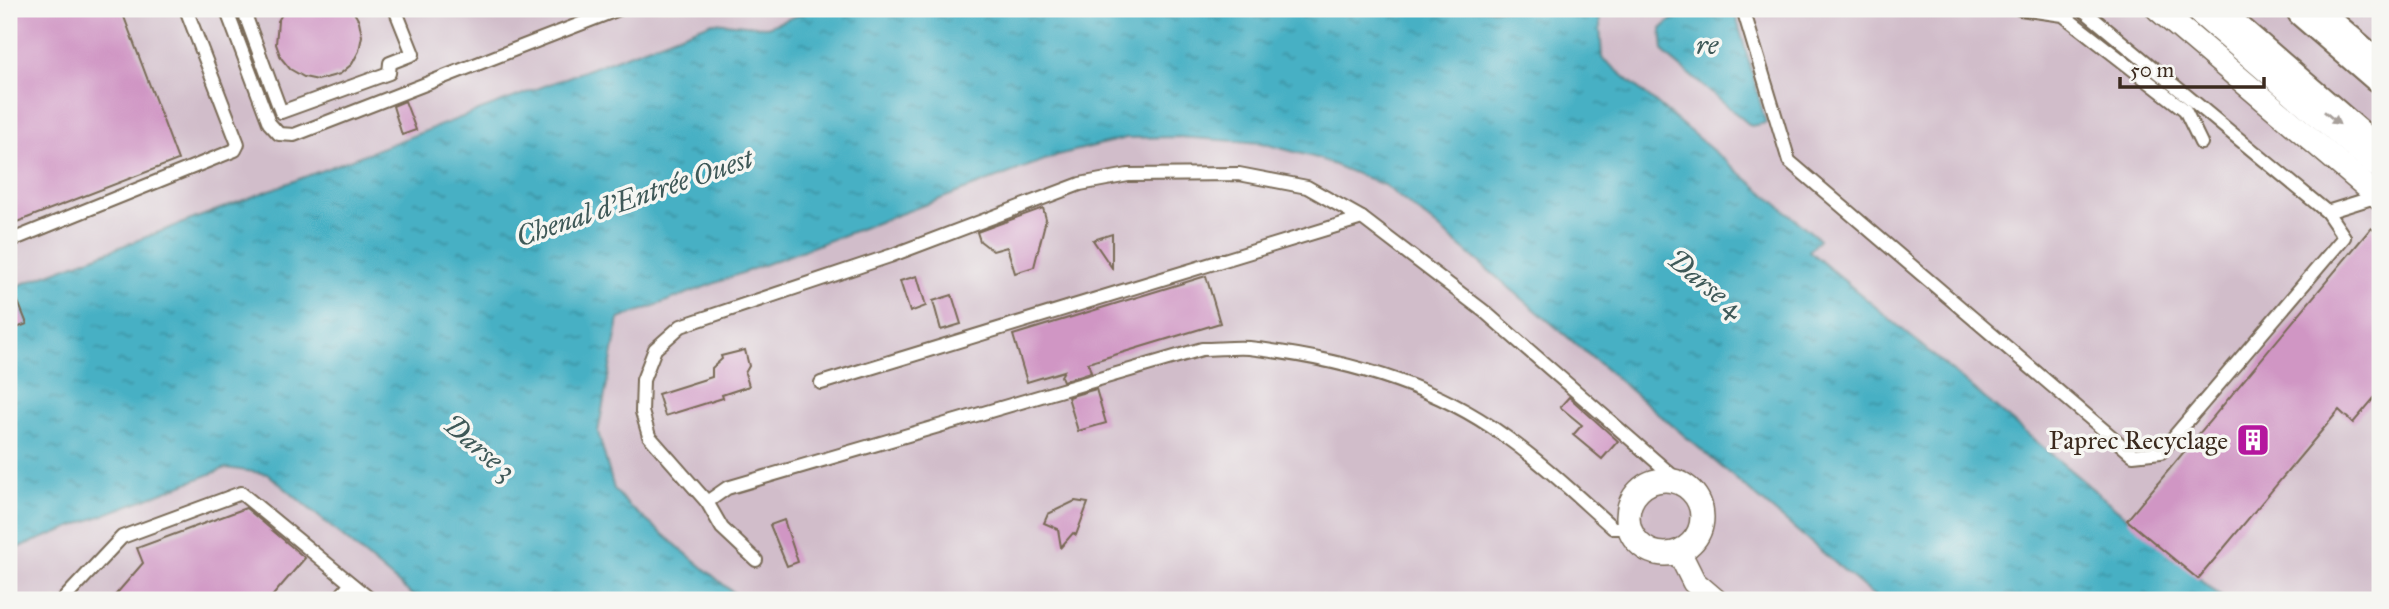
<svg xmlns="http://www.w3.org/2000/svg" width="2389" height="609" viewBox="0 0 2389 609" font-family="'IM FELL Great Primer',serif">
  <defs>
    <pattern id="water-ripples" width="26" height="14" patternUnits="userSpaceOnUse" patternTransform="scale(1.75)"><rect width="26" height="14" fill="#46b0c4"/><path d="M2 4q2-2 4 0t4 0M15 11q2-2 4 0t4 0" fill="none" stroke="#3c8f9f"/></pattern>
  </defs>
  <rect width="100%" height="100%" fill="#f6f6f2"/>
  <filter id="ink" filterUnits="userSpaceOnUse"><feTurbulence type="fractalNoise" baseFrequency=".0143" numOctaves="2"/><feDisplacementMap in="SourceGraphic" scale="14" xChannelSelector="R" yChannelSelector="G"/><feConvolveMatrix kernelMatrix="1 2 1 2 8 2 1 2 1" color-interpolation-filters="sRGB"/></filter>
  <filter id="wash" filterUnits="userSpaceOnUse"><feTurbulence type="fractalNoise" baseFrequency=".00686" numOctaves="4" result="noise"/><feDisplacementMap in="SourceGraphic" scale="28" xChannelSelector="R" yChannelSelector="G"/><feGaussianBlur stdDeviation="1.57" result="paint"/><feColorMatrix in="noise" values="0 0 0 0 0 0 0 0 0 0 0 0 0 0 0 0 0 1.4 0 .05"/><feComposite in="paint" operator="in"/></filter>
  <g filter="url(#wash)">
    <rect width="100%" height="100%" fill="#ebe1c0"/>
    <!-- industrial -->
    <g fill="#d1bdca">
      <polygon points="9,9 815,9 767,27 713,22 9,288"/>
      <polygon points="1599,9 2380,9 2380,600 2225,600 1809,251 1819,239 1602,58"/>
      <polygon points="1179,137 1261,143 1317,158 1384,185 1435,225 1879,600 742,600 629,506 614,489 598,432 619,319 1058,155 1126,138"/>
      <polygon points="226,468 268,474 418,600 9,600 9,551"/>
    </g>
    <!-- water -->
    <g fill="url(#water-ripples)" stroke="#406d71" stroke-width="2">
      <polygon points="815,9 1599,9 1602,58 1819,239 1809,251 2225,600 1879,600 1435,225 1384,185 1317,158 1261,143 1179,137 1126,138 1058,155 619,319 598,432 614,489 629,506 742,600 418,600 268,474 226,468 9,551 9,289 713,22 767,27"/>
      <polygon points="1684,9 1734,9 1766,123 1751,126 1666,55 1663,50 1661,29"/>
    </g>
    <g id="blocks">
      <!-- building -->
      <g fill="#d096c4">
        <polygon points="9,9 121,9 178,160 9,225"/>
        <polygon points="285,9 352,9 359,21 362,36 359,51 352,64 340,74 318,80 304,77 290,69 281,58 276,44 278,21"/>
        <polygon points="405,101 416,130 402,135 393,106"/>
        <polygon points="1043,208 1046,219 1034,267 1015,273 1007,247 993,251 980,241 977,232"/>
        <polygon points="2371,228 2380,235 2380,391 2353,423 2339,410 2198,579 2127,520"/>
        <polygon points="1112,234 1112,268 1093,240"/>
        <polygon points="917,276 926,306 910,312 900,281"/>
        <polygon points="1206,276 1220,323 1088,363 1091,372 1063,381 1061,376 1064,371 1027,382 1013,335"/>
        <polygon points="9,279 27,324 9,331"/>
        <polygon points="952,295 961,324 941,330 933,301"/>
        <polygon points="745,350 749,366 745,373 749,386 722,395 723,398 665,416 658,394 712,377 712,368 722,359 721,356"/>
        <polygon points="1096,389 1106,423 1078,431 1068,397"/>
        <polygon points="1569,397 1618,441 1602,459 1573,435 1582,425 1560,407"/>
        <polygon points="1075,501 1088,503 1076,535 1073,533 1061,547 1058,529 1044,523 1048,514"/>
        <polygon points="246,508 305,558 269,600 111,600 143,563 137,548"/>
        <polygon points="784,520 798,562 787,566 770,525"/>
      </g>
    </g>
  </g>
  <g filter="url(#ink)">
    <use href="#blocks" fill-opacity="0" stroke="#796a57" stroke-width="2"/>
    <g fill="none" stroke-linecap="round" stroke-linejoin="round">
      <defs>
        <g id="lane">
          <polyline points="226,9 269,123 279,134 294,135 619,9"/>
          <polyline points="243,9 281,112 389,73 390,63 413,54 395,9"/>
          <polyline points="1743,9 1789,161 2133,455 2161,452 2344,237 2327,212"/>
          <polyline points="2020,9 2063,15 2185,110 2201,143"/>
          <polyline points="2082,9 2327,212 2378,196"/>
          <polyline points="12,240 235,150 238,144 186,9"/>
          <polyline points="821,383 1362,218 1485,312 1682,484"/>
          <polyline points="707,502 649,436 642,412 643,380 655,349 681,326 890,256 1080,184 1128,175 1239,174 1307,187 1362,218"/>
          <path d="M756,560L722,528L707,502L727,488L1202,349C1217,349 1234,347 1249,348C1338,358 1430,382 1503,435C1542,462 1577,496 1613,528H1630"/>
          <polyline points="63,600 122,537 241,493 371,600"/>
          <polyline points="337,600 351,584"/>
        </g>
        <g id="street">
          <polyline points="2158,9 2380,198"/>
          <circle cx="1665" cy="517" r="37"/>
          <polyline points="1679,552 1694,582 1715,600"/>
        </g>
        <g id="highway">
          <polyline points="2207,9 2380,159"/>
          <polyline points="2306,9 2380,73"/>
        </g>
      </defs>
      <!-- lane casing -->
      <use href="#lane" stroke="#796a57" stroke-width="16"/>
      <!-- street casing -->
      <use href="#street" stroke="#796a57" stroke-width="26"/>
      <!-- highway casing -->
      <use href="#highway" stroke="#796a57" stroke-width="42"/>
      <!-- lane -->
      <use href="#lane" stroke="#fff" stroke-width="12"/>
      <!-- street -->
      <use href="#street" stroke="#fff" stroke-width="23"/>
      <!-- highway -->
      <use href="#highway" stroke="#fff" stroke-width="38"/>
    </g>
    <!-- one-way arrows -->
    <defs><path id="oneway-solid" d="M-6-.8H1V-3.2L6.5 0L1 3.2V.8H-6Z" transform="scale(1.75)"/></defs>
    <use fill="#a79f9a" href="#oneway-solid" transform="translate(2332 118) rotate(40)"/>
  </g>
  <!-- icons -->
  <defs>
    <symbol id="building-square" viewBox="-11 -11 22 22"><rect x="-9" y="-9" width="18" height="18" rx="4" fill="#b5179e" stroke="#f6f6f2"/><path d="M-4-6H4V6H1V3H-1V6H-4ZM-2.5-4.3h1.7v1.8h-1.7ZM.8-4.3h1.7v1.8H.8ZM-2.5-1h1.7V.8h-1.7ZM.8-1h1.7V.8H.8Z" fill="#fff"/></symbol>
  </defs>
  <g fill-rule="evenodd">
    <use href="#building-square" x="2234" y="421" width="38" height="38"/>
  </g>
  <g text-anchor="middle" stroke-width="7" stroke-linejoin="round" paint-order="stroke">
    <!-- poi labels -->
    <g font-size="26" fill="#3b2a1e" stroke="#f6f6f2" text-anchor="end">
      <text x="2228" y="449">Paprec Recyclage</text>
    </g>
    <!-- water labels -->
    <g font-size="28" font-style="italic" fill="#3f5958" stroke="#f6f6f2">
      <text x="1707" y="54">re</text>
      <text transform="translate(634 197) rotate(-19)" y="10">Chenal d'Entrée Ouest</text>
      <text transform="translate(1706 283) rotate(40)" y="10">Darse 4</text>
      <text transform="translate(480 447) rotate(41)" y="10">Darse 3</text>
    </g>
  </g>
  <!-- margin -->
  <rect width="2389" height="609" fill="none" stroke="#f6f6f2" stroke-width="35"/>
  <!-- scale -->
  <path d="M2120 77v10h144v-10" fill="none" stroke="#3b2a1e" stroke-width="3.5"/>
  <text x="2130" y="77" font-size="21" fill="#3b2a1e" stroke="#f6f6f2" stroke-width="5" paint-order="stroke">50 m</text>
</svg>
